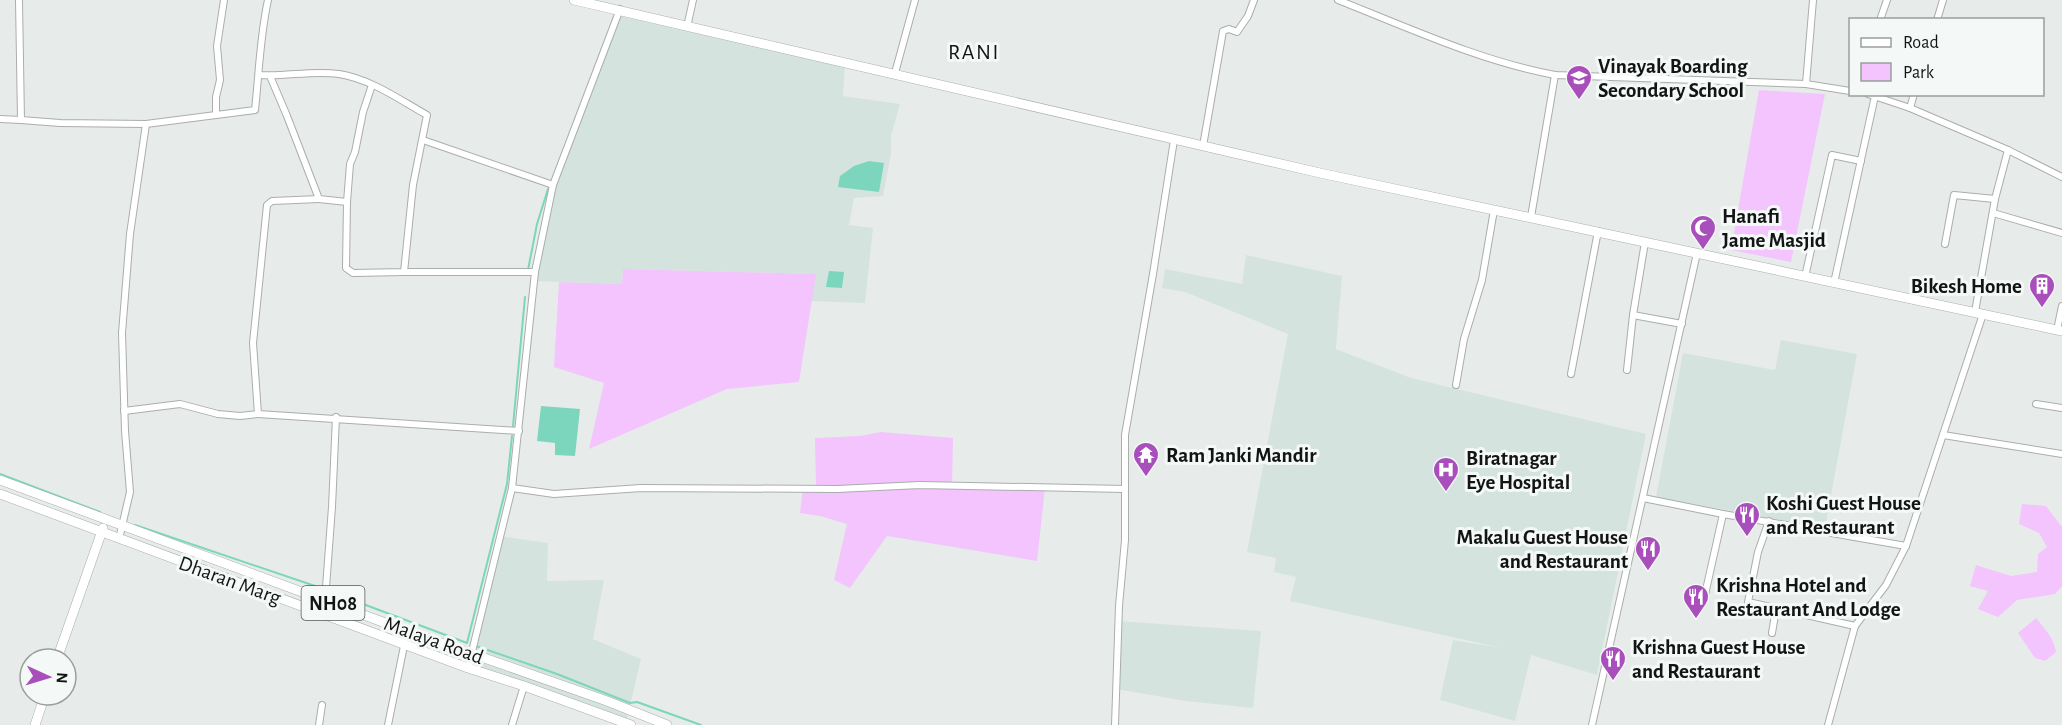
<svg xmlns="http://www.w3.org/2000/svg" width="2062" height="725" viewBox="0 0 2062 725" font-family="'Alegreya Sans',sans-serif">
  <rect width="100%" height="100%" fill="#e7ecea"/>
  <!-- built -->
  <g fill="#d5e3de">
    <polygon points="620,9 845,64 843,96 900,104 891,136 891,154 883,196 854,198 849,225 873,228 865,303 810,301 815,274 623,269 622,284 534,281 553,185"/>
    <polygon points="1246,255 1342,276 1336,349 1411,378 1646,434 1597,675 1531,655 1515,721 1440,700 1453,640 1501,648 1290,601 1296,577 1274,572 1276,558 1247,552 1288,334 1185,292 1162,288 1165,269 1242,284"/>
    <polygon points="1781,340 1857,354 1825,528 1656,497 1683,353 1775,370"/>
    <polygon points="500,536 548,543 547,581 604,580 593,639 641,659 626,723 468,668"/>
    <polygon points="1118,621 1261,631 1253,708 1186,701 1116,689"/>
  </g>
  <!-- green -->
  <g fill="#f3c4fd">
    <polygon points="1759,90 1825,94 1791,262 1731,250"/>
    <polygon points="623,269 816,274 799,382 727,389 589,449 604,383 554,367 559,282 622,284"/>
    <polygon points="881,432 953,438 952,486 1045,488 1037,561 887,536 850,588 834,580 847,524 820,516 800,513 803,488 816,488 815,438 860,436"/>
    <polygon points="2022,504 2046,506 2062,527 2062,586 2055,594 2017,600 1998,617 1978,609 1988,591 1970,586 1976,565 2011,576 2037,572 2038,554 2047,547 2039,533 2019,524"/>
    <path d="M2036,618C2045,629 2054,638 2056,652L2045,661L2035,658L2018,633Z"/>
  </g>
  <!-- water -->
  <g fill="#7cd6bd">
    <polygon points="869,161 884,163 879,192 838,187 840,176 854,166"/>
    <polygon points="829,271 844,272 842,288 826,287"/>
    <polygon points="541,406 580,409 575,456 555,455 555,443 537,441"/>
  </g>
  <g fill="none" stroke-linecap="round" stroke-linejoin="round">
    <!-- stream -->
    <g stroke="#7cd6bd" stroke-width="2">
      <polyline points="528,270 537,224 548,189"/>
      <polyline points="513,426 525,297"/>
      <polyline points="0,474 100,512"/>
      <polyline points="135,525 321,588"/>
      <polyline points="331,592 467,643 507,484 512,436"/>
      <polyline points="476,646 557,674 630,703 637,702 701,725"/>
    </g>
    <defs>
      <g id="minor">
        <path d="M19,0L21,120L60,123L146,124L255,110C259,73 260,36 268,0"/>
        <path d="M1338,0C1409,28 1480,61 1555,75L1806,84L1850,91"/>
        <polyline points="1880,20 1887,0"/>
        <polyline points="1937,20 1943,0"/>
        <polyline points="687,27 693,0"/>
        <polyline points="895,73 915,0"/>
        <path d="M259,75C286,77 312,70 339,74C371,79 400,100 427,115L413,185L404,272L353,273L346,268L347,202L319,199L287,116L270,76"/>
        <polyline points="1806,84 1813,0"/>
        <polyline points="1868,94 1910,108 2008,150 2062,177"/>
        <polyline points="1910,108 1914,94"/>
        <polyline points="216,115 216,97 220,80 217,46 224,0"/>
        <polyline points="0,119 21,120"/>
        <polyline points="423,140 553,185"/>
        <polyline points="1203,146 1223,31 1229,29 1237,32 1248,16 1254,0"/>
        <polyline points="347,202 350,164 355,152 363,112 372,85"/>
        <polyline points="1993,213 2062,233"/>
        <polyline points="1531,217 1555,75"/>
        <polyline points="1945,244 1954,195 1995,199"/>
        <polyline points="404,272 535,272"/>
        <polyline points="1805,277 1832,155 1861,161"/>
        <polyline points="1834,283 1875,96"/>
        <polyline points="1975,312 1995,199 2008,150"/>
        <polyline points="1633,315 1682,324"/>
        <polyline points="2057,330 2062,306"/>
        <polyline points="1627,370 1633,315 1645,242"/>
        <polyline points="1571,374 1598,231"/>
        <polyline points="1456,385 1464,339 1482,280 1494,210"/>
        <polyline points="2036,404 2062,408"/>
        <polyline points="124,411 180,404 218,414 240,416 258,414 253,343 267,205 272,201 319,199"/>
        <polyline points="258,414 519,431"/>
        <polyline points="1943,435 2062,454"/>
        <polyline points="512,488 554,494 641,488 837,489 920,485 1125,489"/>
        <polyline points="1643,498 1723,514 1906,546"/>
        <polyline points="1769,521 1758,552 1748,602 1855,626"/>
        <polyline points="119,539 130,492 125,431 122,333 130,234 146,124"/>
        <polyline points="1704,599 1723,514"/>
        <polyline points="324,614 332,507 336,417"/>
        <polyline points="1772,633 1776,609"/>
        <polyline points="468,668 512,488 535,272 553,185 620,9"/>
        <polyline points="319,725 322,705"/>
        <polyline points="388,725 407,631"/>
        <polyline points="512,725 524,686"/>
        <polyline points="1115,725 1119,606 1125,540 1125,435 1153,274 1174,140"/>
        <polyline points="1592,725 1697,253"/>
        <polyline points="1828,725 1855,626 1886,585 1906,546 1983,314"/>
      </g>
      <g id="primary">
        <polyline points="574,0 1320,173 2062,331"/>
        <polyline points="0,480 407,631 607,701 667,725"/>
        <polyline points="0,494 468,668 524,686 631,725"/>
        <polyline points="57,659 103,528"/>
        <polyline points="35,725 45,695"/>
      </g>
    </defs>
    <!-- minor casing -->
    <use href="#minor" stroke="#a9aeac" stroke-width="8"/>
    <!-- primary casing -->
    <use href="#primary" stroke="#a9aeac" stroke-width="10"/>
    <!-- minor -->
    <use href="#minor" stroke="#fff" stroke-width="6"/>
    <!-- primary -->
    <use href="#primary" stroke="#fff" stroke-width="9"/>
  </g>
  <!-- icons -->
  <defs>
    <symbol id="school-pin" viewBox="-11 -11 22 30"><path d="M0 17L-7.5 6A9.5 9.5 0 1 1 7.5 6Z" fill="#a84fbb" stroke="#f4f9f7"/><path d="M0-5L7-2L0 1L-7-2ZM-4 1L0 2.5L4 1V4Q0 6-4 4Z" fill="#fff"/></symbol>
    <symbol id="mosque-pin" viewBox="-11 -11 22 30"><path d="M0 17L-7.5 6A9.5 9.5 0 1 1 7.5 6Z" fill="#a84fbb" stroke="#f4f9f7"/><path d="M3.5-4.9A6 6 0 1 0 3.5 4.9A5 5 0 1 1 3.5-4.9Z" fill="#fff"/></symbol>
    <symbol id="building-pin" viewBox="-11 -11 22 30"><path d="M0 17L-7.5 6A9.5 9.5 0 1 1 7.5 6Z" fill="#a84fbb" stroke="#f4f9f7"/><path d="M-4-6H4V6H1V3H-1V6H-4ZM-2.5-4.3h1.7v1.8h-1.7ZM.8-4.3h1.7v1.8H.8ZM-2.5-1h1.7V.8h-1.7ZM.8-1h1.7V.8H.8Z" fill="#fff"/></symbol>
    <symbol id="temple-pin" viewBox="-11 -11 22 30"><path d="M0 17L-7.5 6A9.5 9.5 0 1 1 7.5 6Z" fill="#a84fbb" stroke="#f4f9f7"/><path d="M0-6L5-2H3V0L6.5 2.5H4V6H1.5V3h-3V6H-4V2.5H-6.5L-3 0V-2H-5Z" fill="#fff"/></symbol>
    <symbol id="hospital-pin" viewBox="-11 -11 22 30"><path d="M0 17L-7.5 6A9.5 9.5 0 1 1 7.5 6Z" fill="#a84fbb" stroke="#f4f9f7"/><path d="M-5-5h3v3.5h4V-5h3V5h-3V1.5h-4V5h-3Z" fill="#fff"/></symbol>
    <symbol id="restaurant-pin" viewBox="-11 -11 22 30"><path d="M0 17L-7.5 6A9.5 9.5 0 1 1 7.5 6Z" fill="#a84fbb" stroke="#f4f9f7"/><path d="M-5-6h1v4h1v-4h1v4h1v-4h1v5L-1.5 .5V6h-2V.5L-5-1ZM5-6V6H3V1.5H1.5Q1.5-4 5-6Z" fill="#fff"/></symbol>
  </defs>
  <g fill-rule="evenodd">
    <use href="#school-pin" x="1564" y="63" width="30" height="40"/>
    <use href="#mosque-pin" x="1688" y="213" width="30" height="40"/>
    <use href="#building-pin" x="2027" y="271" width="30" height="40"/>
    <use href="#temple-pin" x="1131" y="440" width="30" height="40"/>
    <use href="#hospital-pin" x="1431" y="455" width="30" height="40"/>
    <use href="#restaurant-pin" x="1732" y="500" width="30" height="40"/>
    <use href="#restaurant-pin" x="1633" y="534" width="30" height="40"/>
    <use href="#restaurant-pin" x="1681" y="582" width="30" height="40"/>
    <use href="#restaurant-pin" x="1598" y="644" width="30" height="40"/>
  </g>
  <g text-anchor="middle" stroke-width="6" stroke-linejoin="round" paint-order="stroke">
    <!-- shield labels -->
    <rect fill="#f4f9f7" stroke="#565959" stroke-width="1.5" x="301.5" y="586" width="63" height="34" rx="4.5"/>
    <g font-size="20" font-weight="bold" fill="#131515">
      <text x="333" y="610">NH08</text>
    </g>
    <!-- poi labels -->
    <g font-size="21" font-weight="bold" fill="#131515" stroke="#f4f9f7" text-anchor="start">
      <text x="1598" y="73">Vinayak Boarding<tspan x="1598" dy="24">Secondary School</tspan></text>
      <text x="1722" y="223">Hanafi<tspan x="1722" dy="24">Jame Masjid</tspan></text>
      <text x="2022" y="293" text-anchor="end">Bikesh Home</text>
      <text x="1166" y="462">Ram Janki Mandir</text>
      <text x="1466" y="465">Biratnagar<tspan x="1466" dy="24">Eye Hospital</tspan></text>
      <text x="1766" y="510">Koshi Guest House<tspan x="1766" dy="24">and Restaurant</tspan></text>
      <text x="1628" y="544" text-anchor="end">Makalu Guest House<tspan x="1628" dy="24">and Restaurant</tspan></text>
      <text x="1716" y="592">Krishna Hotel and<tspan x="1716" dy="24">Restaurant And Lodge</tspan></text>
      <text x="1632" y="654">Krishna Guest House<tspan x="1632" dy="24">and Restaurant</tspan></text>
    </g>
    <!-- street labels -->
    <g font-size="21" fill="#131515" stroke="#f4f9f7">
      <text transform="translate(230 580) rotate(20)" y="7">Dharan Marg</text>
      <text transform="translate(434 640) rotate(20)" y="7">Malaya Road</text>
    </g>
    <!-- neighbourhood labels -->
    <g font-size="22" letter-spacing="1.5" fill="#131515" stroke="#f4f9f7">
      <text x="974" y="59">RANI</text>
    </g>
  </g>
  <!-- legend -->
  <rect x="1849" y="18" width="195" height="78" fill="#f4f9f7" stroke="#9a9e9d" stroke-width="1.5"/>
  <rect x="1861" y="38" width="30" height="9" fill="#ffffff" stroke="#9a9e9d" stroke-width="1.5"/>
  <text x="1903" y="48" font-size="18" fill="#131515">Road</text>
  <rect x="1861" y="63" width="30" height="18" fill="#f3c4fd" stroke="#9a9e9d" stroke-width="1.5"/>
  <text x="1903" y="78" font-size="18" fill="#131515">Park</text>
  <!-- north arrow -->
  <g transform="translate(48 677) rotate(94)"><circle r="28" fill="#f4f9f7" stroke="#9a9e9d" stroke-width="1.5"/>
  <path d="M0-4.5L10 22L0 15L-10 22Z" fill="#a84fbb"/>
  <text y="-9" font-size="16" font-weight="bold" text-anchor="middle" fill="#131515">N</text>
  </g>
</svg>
